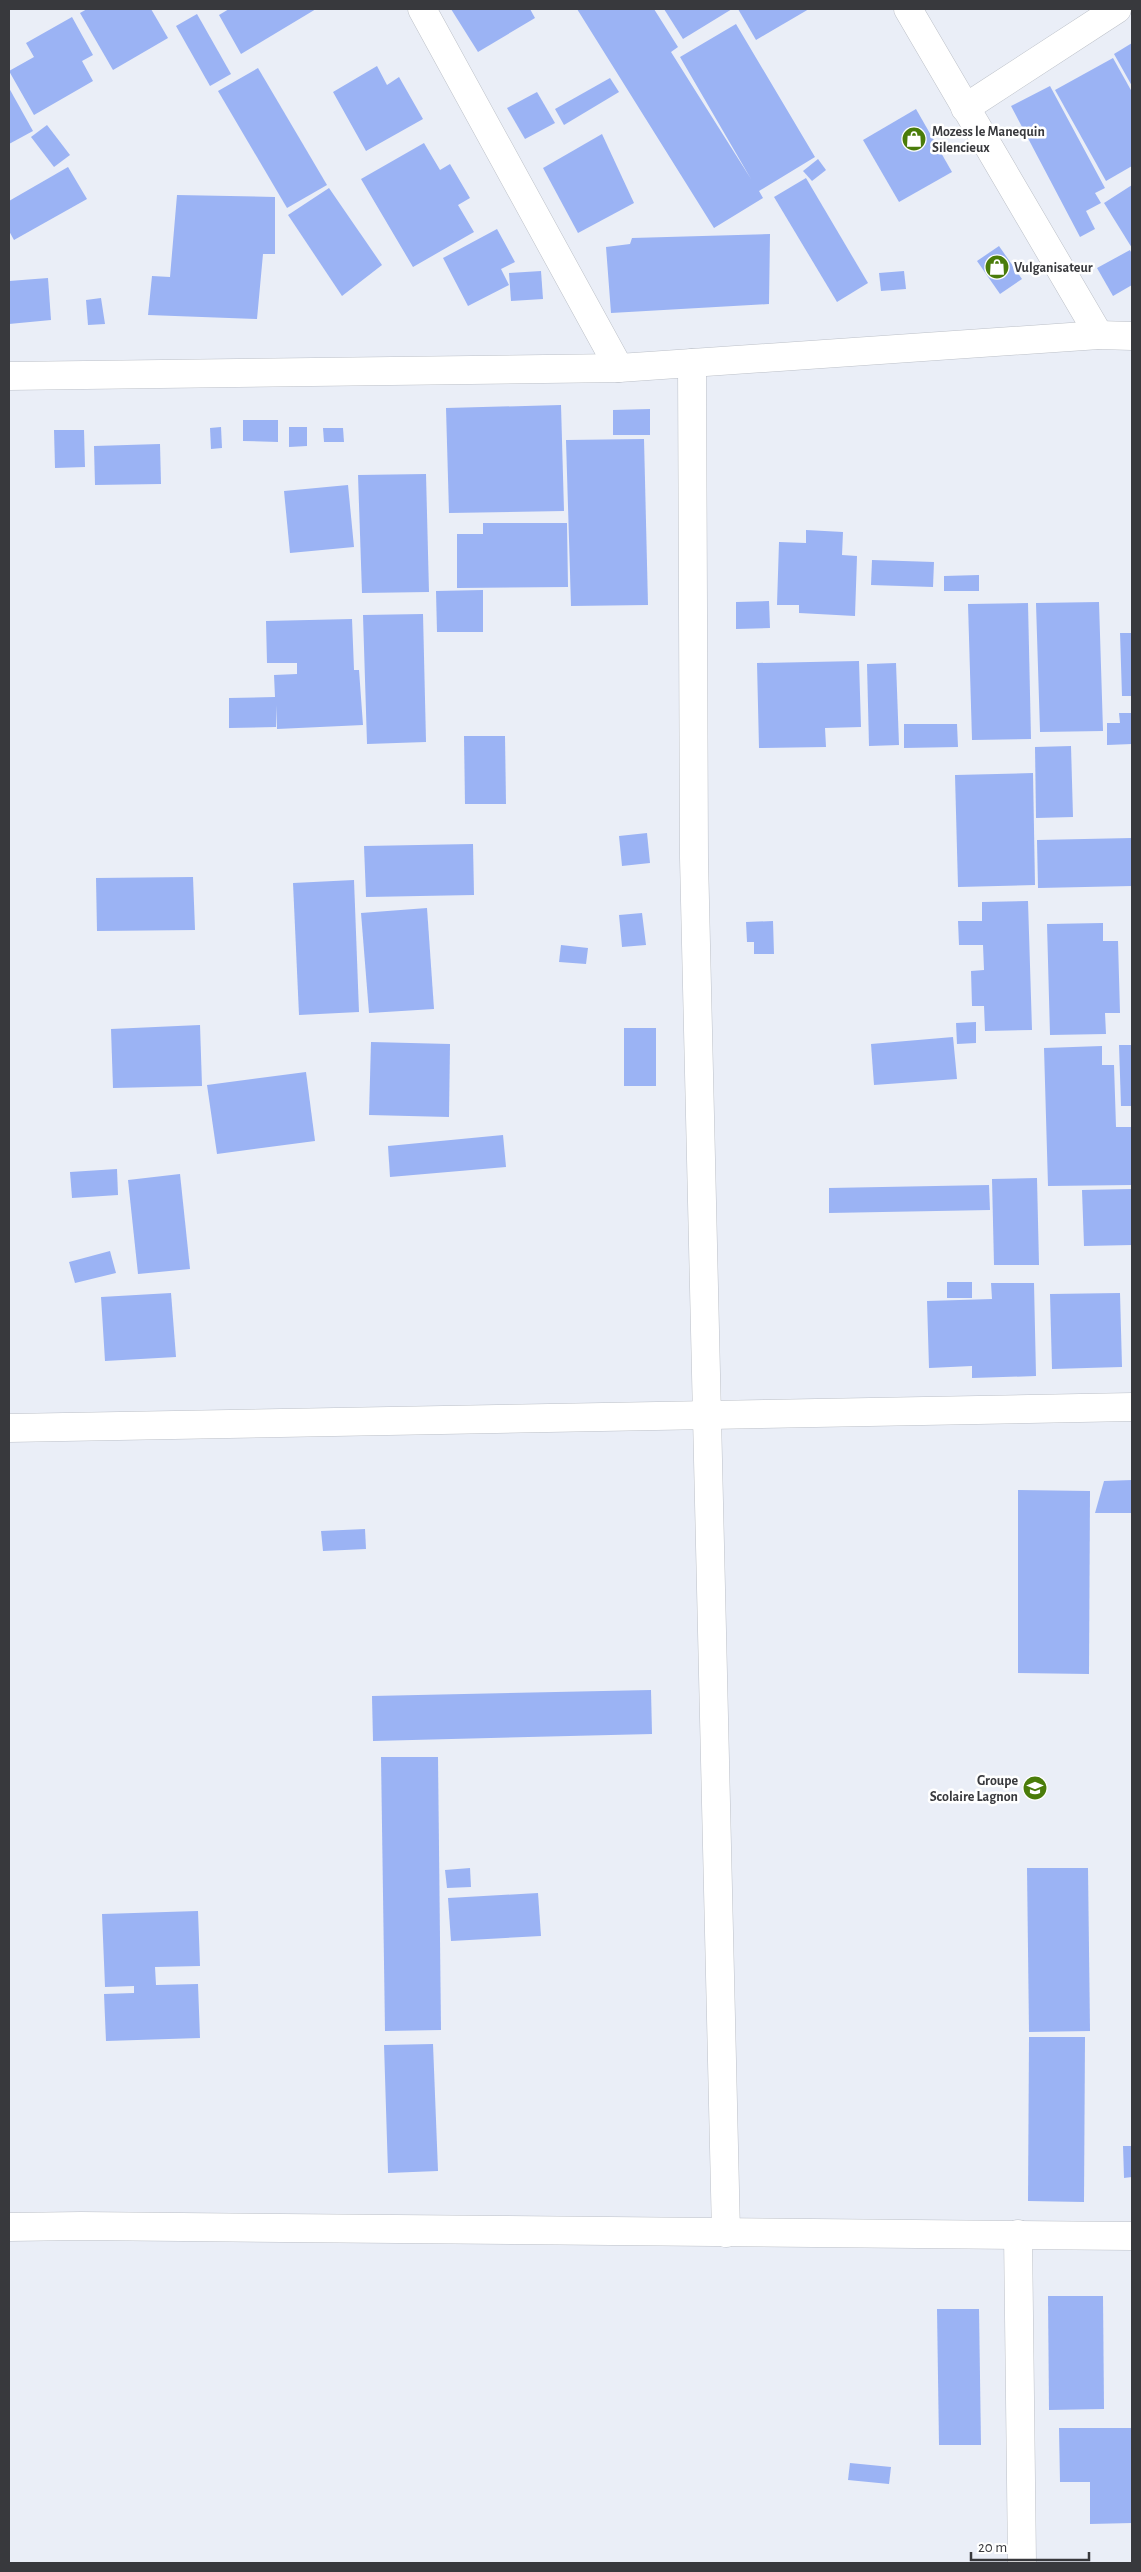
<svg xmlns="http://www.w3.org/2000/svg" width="1141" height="2572" viewBox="0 0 1141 2572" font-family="'Alegreya Sans',sans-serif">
  <rect width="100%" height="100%" fill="#eaeef7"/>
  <!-- building -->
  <g fill="#9bb3f4">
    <polygon points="87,9 151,9 168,38 113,70 80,13"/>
    <polygon points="229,9 316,9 241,54 219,15"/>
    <polygon points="451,9 530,9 535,18 478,52"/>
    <polygon points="577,9 654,9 678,47 671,52 751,179 680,57 736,24 815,157 759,191 763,198 714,228"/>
    <polygon points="664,9 732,9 683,39"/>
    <polygon points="738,9 809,9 756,40"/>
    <polygon points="197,14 231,74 210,86 176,26"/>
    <polygon points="72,17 93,55 82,61 93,81 34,115 9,71 34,57 26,43"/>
    <polygon points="1132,43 1132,86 1114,54"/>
    <polygon points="1113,58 1132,92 1132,166 1106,181 1055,90"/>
    <polygon points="377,66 387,85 399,77 423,119 366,151 333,92"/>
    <polygon points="258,68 327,185 287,208 218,91"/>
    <polygon points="610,78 619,92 564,125 555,109"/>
    <polygon points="1050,86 1105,188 1095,193 1101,203 1086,211 1095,229 1080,237 1011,106"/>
    <polygon points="9,88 33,131 9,144"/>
    <polygon points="537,92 555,123 525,139 507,108"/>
    <polygon points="916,109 952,172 899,202 863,140"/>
    <polygon points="47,125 70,155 54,167 31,137"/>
    <polygon points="602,134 634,203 578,233 543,168"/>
    <polygon points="424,143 440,170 450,164 470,198 458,205 474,232 413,267 361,179"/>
    <polygon points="818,159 826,170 812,181 803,171"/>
    <polygon points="68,167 87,199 14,240 9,231 9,201"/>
    <polygon points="806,178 868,283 837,302 774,197"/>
    <polygon points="1132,185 1132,248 1104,203"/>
    <polygon points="329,188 382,265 342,296 288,215"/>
    <polygon points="177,195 275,197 275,254 263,254 257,319 148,315 152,276 170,277"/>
    <polygon points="497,229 515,262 501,269 509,285 468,306 443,258"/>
    <polygon points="770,234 769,304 611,313 606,247 630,244 632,238"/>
    <polygon points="999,246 1022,279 1000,294 977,261"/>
    <polygon points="1130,250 1132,254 1132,285 1113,296 1097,268"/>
    <polygon points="541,271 543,299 511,301 509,273"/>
    <polygon points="904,271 906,289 881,291 879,273"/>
    <polygon points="48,278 51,320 9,324 9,281"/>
    <polygon points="101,298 105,324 88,325 86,300"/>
    <polygon points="561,405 564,511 449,513 446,408"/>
    <polygon points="650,409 650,435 613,435 613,410"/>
    <polygon points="243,420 278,420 278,442 243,441"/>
    <polygon points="221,427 222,448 211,449 210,428"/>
    <polygon points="289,427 307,427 307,446 289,447"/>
    <polygon points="323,428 343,428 344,442 324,442"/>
    <polygon points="54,430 84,430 85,467 55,468"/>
    <polygon points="644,439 648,605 571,606 566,440"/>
    <polygon points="160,444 161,484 95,485 94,446"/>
    <polygon points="426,474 429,592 362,593 358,475"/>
    <polygon points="348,485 354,547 290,553 284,491"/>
    <polygon points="483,523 567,523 568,587 457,588 457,534 483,534"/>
    <polygon points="806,530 843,532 842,555 857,556 855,616 799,613 799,605 777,605 779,542 806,543"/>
    <polygon points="872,560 934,562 933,587 871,585"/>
    <polygon points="979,575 979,591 944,591 944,576"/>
    <polygon points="483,590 483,632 437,632 436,591"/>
    <polygon points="769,601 770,628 736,629 736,602"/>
    <polygon points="1099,602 1103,731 1040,732 1036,603"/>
    <polygon points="1028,603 1031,739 972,740 968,604"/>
    <polygon points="423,614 426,742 367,744 363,615"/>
    <polygon points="352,619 354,670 359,670 363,725 277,729 276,705 276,727 229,728 229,698 275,697 274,675 297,674 297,663 267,663 266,621"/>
    <polygon points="1120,633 1132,633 1132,696 1122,696"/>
    <polygon points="859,661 861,727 825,728 826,747 759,748 757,663"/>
    <polygon points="896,663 899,745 869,746 867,664"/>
    <polygon points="1119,713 1132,713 1132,744 1107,745 1107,723 1120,723"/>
    <polygon points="904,724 957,724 958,747 904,748"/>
    <polygon points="464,736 505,736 506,804 465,804"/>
    <polygon points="1071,746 1073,817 1036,818 1035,747"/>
    <polygon points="1033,773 1035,885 958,887 955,775"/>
    <polygon points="647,833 650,863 622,866 619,836"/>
    <polygon points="1132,838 1132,886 1038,888 1037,840"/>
    <polygon points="473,844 474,895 366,897 364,846"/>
    <polygon points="193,877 195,930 97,931 96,878"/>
    <polygon points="354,880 359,1012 299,1015 293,883"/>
    <polygon points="1028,901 1032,1030 985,1031 984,1006 972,1006 971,971 984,970 983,945 959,945 958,921 982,921 982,902"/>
    <polygon points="427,908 434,1009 369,1013 361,913"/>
    <polygon points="642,913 646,945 622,947 619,915"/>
    <polygon points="773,921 774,954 754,954 754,942 747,942 746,922"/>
    <polygon points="1103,923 1103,941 1118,941 1120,1013 1105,1013 1106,1034 1050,1035 1047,924"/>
    <polygon points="561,945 588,948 586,964 559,962"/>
    <polygon points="976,1022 976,1043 957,1044 956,1023"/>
    <polygon points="200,1025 202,1086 113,1088 111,1029"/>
    <rect x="624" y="1028" width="32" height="58"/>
    <polygon points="953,1037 957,1079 874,1085 871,1044"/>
    <polygon points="371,1042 450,1044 449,1117 369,1115"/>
    <polygon points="1119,1045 1132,1045 1132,1106 1121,1106"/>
    <polygon points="1102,1046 1102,1065 1114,1065 1116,1127 1132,1127 1132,1185 1048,1186 1044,1048"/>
    <polygon points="306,1072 315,1141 217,1154 207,1085"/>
    <polygon points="503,1135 506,1167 390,1177 388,1146"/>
    <polygon points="117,1169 118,1195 72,1198 70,1172"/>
    <polygon points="180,1174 190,1269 138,1274 128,1180"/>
    <polygon points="1037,1178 1039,1265 994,1265 992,1179"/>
    <polygon points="989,1185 990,1210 829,1213 829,1188"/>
    <polygon points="1132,1189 1132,1245 1084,1246 1082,1190"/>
    <polygon points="110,1251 116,1273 75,1283 69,1262"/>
    <rect x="947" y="1282" width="25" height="16"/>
    <polygon points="991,1283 1034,1283 1036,1376 972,1378 972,1366 929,1368 927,1301 992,1299"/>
    <polygon points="171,1293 176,1357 105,1361 101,1297"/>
    <polygon points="1120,1293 1122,1367 1052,1369 1050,1294"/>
    <polygon points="1132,1480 1132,1513 1095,1513 1104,1481"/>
    <polygon points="1018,1490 1090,1491 1089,1674 1018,1673"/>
    <polygon points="365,1529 366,1549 323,1551 321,1531"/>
    <polygon points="651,1690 652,1734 373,1741 372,1696"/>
    <polygon points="381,1757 438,1757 441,2030 385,2031"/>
    <polygon points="470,1868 471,1887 447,1888 445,1870"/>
    <polygon points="1027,1868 1088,1868 1090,2031 1029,2032"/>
    <polygon points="538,1893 541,1936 451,1941 448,1898"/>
    <polygon points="198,1911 200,1966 155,1967 156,1985 198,1984 200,2038 106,2041 104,1994 134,1993 134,1986 105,1987 102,1914"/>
    <polygon points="1029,2037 1085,2037 1084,2202 1028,2201"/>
    <polygon points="433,2044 438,2171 388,2173 384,2045"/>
    <polygon points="1123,2146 1132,2146 1132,2177 1124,2178"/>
    <polygon points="1048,2296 1103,2296 1104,2409 1049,2410"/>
    <polygon points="937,2309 979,2309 981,2445 939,2445"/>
    <polygon points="1059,2428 1132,2428 1132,2523 1090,2524 1090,2482 1060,2482"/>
    <polygon points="850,2463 891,2467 889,2484 848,2480"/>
  </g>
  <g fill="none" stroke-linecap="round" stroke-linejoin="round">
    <defs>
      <g id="minor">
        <polyline points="422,9 619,368"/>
        <polyline points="908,9 1099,335"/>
        <polyline points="965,108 1117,9"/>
        <polyline points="692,363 694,858 726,2233"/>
        <polyline points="9,376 619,368 1099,335 1132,336"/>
        <polyline points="9,1428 1132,1407"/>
        <polyline points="9,2227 81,2226 1132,2236"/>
        <polyline points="1018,2234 1022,2563"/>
      </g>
    </defs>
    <!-- minor casing -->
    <use href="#minor" stroke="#bcc0c8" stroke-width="29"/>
    <!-- minor -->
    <use href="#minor" stroke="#fff" stroke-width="28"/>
  </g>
  <!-- icons -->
  <defs>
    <symbol id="shop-disc" viewBox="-11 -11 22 22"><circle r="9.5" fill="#4a7c0a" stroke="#fff"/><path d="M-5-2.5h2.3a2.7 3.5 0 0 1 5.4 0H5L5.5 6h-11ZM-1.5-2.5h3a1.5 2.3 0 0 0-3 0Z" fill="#fff"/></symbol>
    <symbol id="school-disc" viewBox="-11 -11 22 22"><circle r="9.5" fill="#4a7c0a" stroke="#fff"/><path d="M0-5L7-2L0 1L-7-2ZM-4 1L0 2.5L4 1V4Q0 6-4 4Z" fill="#fff"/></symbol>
  </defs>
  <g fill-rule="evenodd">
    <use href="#shop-disc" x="900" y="125" width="28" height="28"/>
    <use href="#shop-disc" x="983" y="253" width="28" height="28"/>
    <use href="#school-disc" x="1021" y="1774" width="28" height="28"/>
  </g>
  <g text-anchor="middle" stroke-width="5" stroke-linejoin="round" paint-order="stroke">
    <!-- poi labels -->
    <g font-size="14" font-weight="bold" fill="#38393d" stroke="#fff" text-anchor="start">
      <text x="932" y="136">Mozess le Manequin<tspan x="932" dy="16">Silencieux</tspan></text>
      <text x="1014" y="272">Vulganisateur</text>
      <text x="1018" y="1785" text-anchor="end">Groupe<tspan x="1018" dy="16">Scolaire Lagnon</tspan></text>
    </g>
  </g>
  <!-- border -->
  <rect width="1141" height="2572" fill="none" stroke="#38393d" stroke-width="20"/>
  <!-- scale -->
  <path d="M971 2552v8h118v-8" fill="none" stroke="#38393d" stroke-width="2.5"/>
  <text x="978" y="2552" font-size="15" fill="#38393d" stroke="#ffffff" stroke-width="4" paint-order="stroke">20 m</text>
</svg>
